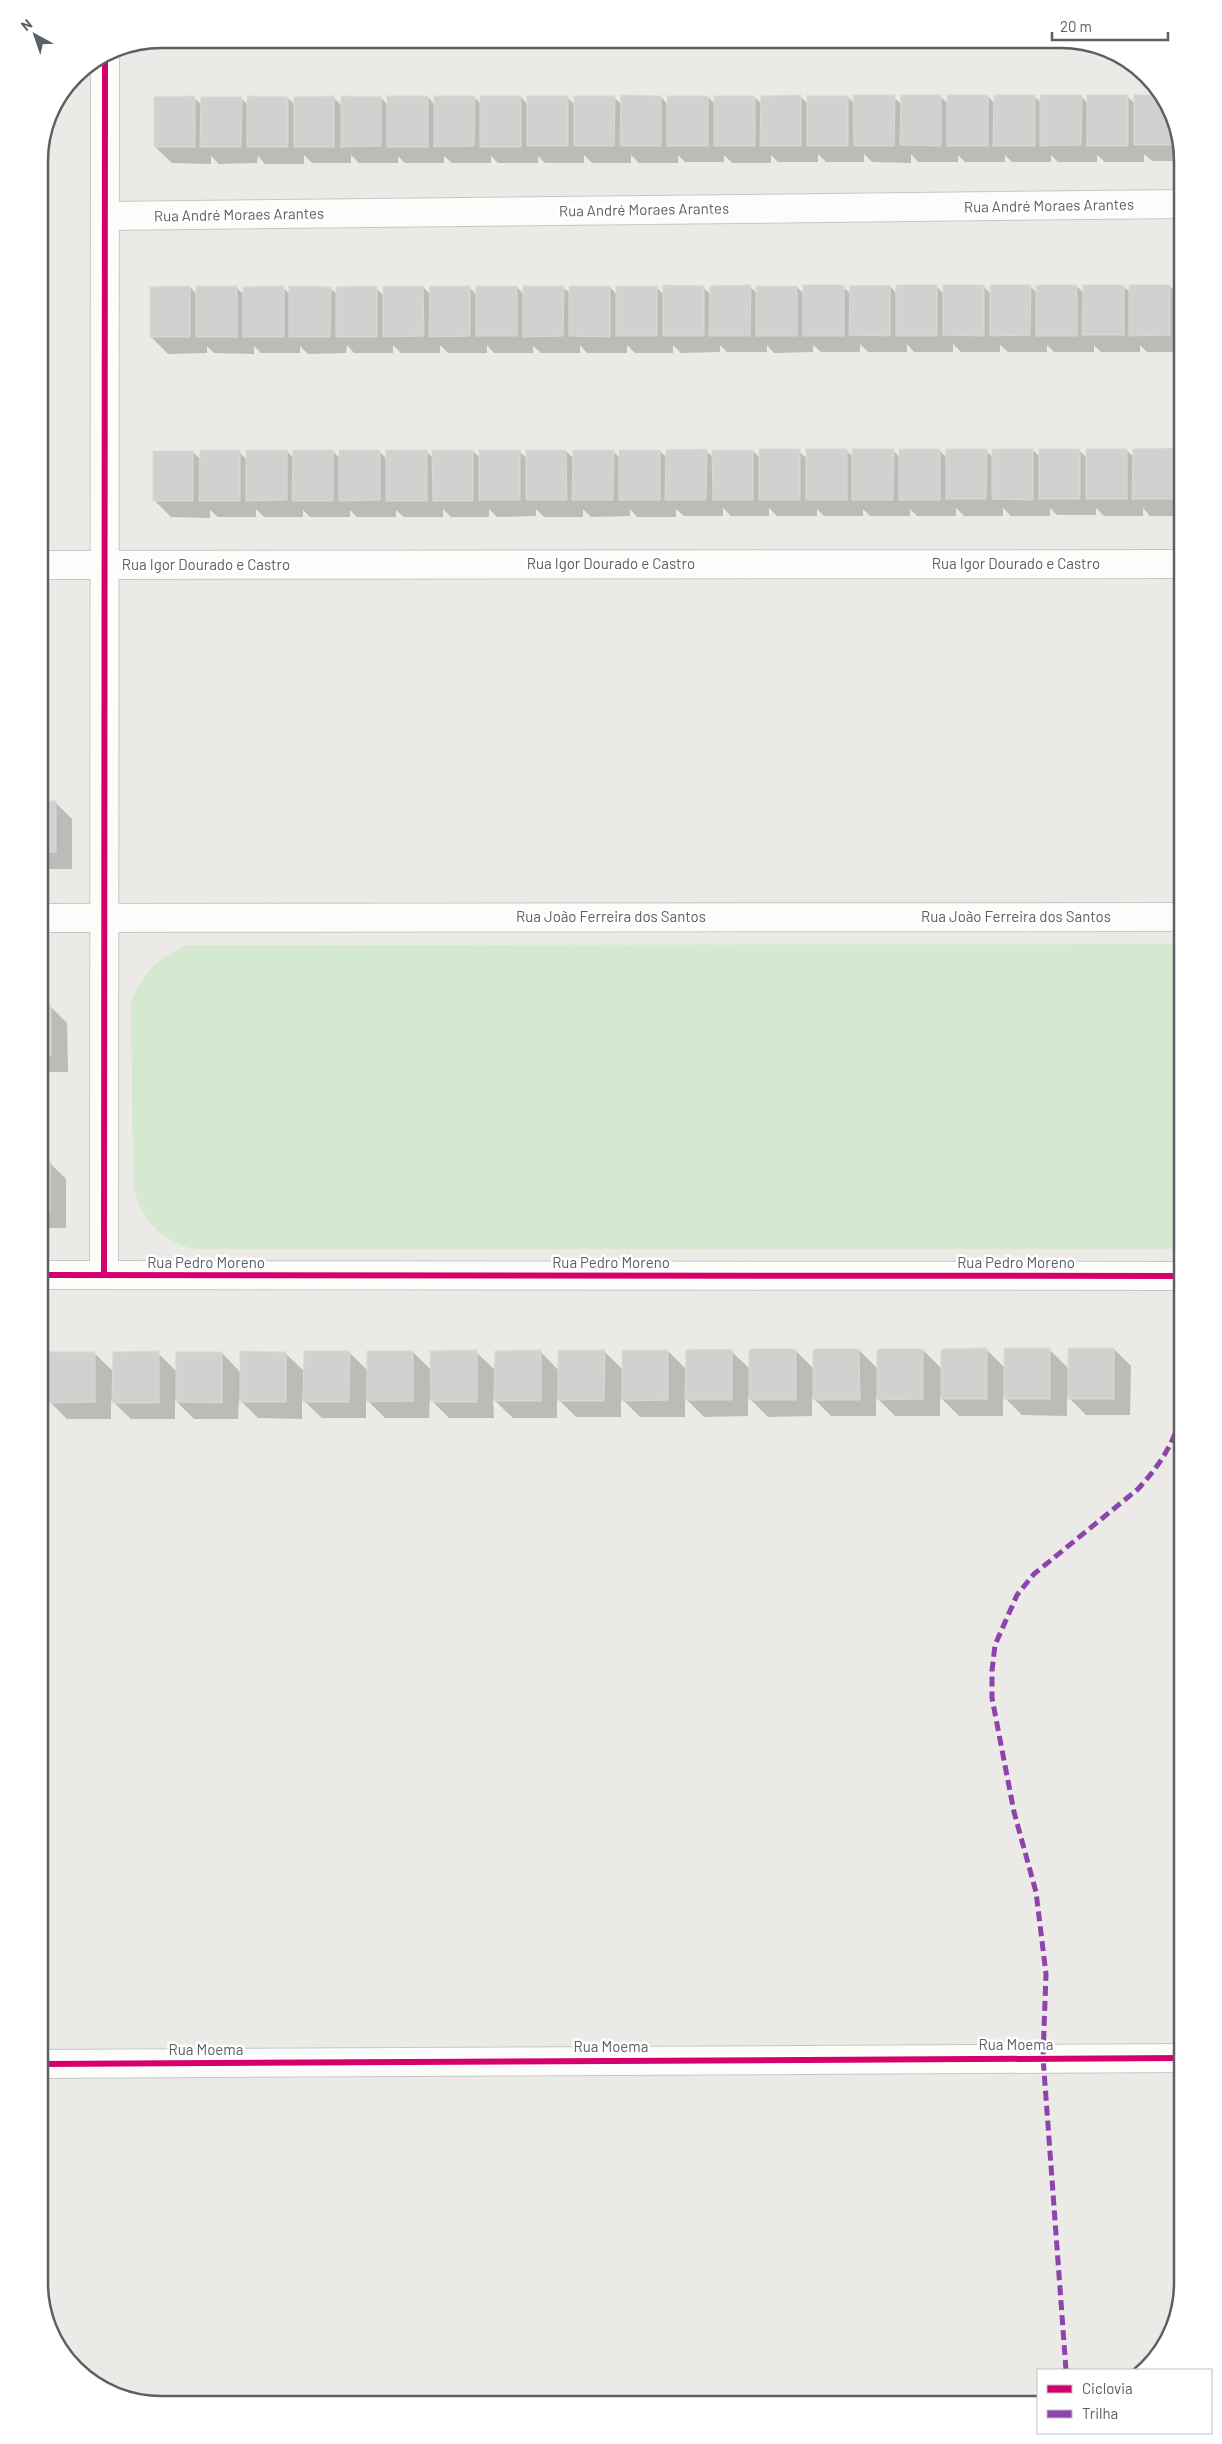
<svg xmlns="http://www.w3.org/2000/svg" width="1222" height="2444" viewBox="0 0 1222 2444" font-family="Barlow,sans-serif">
  <rect width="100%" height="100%" fill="#eceae6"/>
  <!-- green -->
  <path fill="#d4e9d0" d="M1183,944V1249H194C160,1241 139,1218 133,1183L131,1004C141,973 159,957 188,945Z"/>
  <!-- shadow -->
  <g fill="#0003">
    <polygon points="940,96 948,104 988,96 995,104 1034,96 1042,104 1081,96 1088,104 1127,96 1135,104 1135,96 1160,96 1174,114 1183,161 1152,161 1144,154 1144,162 1105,162 1097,155 1097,162 1058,162 1051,155 1051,162 1012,162 1005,155 1005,162 965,162 958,155 958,162 918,162 911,154 911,163 872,162 864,154 864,162 826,162 818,154 818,162 778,162 771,155 771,163 732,163 724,155 724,162 685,162 678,155 678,163 639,163 631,155 631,163 592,163 584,155 584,163 545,163 538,156 538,163 498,163 491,156 491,163 452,163 444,156 444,163 405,163 398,156 398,163 359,163 351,155 351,163 312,163 304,155 304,164 265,164 258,156 257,163 219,164 211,156 211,164 172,163 155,147 194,98 202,105 241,98 248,105 288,98 295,105 334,98 342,106 381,98 388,105 428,97 435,105 475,98 482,105 521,97 528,105 567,97 575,105 614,97 622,105 661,97 668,105 708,97 715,104 754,97 762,104 801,97 808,104 848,97 855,104 894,97 902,105"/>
    <polygon points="890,286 897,294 937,287 944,294 983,286 991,294 1030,286 1037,293 1077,286 1084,294 1123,286 1131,293 1170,286 1177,294 1178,286 1183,286 1183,352 1147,352 1140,345 1140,352 1101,352 1094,345 1094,352 1054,352 1047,345 1047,352 1008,352 1000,345 1000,352 961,352 953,344 953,352 914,352 907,344 907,352 868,352 860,344 860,352 821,352 813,345 813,352 774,353 767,345 767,352 727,352 720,345 720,352 681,353 673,345 673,353 635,353 627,345 627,353 587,353 580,345 580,353 541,353 533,346 533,353 494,353 487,345 487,353 448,353 440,345 440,353 401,353 393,345 393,353 354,353 347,345 346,353 308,354 300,346 300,353 261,353 254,346 254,354 214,353 207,346 207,353 168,354 151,337 190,287 197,295 237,288 244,295 283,288 291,295 330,288 338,295 376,288 384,296 423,287 431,295 470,288 478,296 517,287 524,295 563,287 571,294 610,287 617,295 656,287 664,295 703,287 711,295 750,287 758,294 797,287 804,294 843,287 851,294"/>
    <polygon points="893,450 900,458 939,450 947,458 986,450 993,458 1033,450 1041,458 1080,451 1087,458 1126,450 1134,457 1173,450 1180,457 1180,450 1183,450 1183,516 1150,516 1143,508 1143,516 1104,516 1096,508 1096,515 1057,515 1050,508 1050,516 1011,516 1003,508 1003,516 964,516 956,508 956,516 917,516 910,509 910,516 870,516 863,509 863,516 824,516 817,509 817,516 777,516 769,508 769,516 731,516 723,508 723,516 684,516 676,509 676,517 637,517 630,509 630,516 591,517 583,509 583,517 544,517 536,509 536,516 497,517 489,509 489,517 451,517 443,509 443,517 404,517 396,510 396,517 357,517 350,510 350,517 310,517 303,510 303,517 264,517 256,509 256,517 218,517 210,510 210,518 171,517 154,500 193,452 201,460 239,452 247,460 287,451 294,459 333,451 340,459 380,452 387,459 426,451 434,459 473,451 481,459 519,451 527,459 566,451 574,459 613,451 620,458 660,451 667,458 706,451 714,458 753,451 760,458 799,451 807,459 847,451 854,458"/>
    <polygon points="55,802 72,819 72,869 39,869 39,803"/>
    <polygon points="39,1006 50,1006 67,1023 68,1072 39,1072"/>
    <polygon points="39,1162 49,1162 66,1179 66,1228 39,1228"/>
    <polygon points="1114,1349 1131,1366 1130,1415 1086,1415 1067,1396 1067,1416 1022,1415 1003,1396 1003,1416 959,1416 940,1397 940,1416 895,1416 876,1397 876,1416 831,1416 812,1397 812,1416 768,1417 748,1397 748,1416 704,1417 685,1398 685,1417 640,1417 621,1398 621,1417 576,1417 557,1398 557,1418 513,1418 493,1399 494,1418 449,1418 430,1399 429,1418 385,1418 366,1399 366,1418 322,1418 302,1399 302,1419 258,1418 239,1399 238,1419 194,1419 175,1400 175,1419 131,1419 111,1400 111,1419 67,1419 48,1400 48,1419 39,1419 39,1361 50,1372 94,1353 114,1372 158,1353 177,1372 222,1353 241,1373 285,1353 305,1372 349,1352 368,1371 413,1352 432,1371 476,1352 496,1371 540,1351 559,1371 604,1351 623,1370 668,1351 687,1370 731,1351 751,1370 795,1350 814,1369 859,1350 878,1369 923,1350 942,1369 987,1350 1006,1369 1050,1350 1069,1369"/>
  </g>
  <!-- building -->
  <g fill="#d3d1cf" stroke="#dcd9d5">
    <polygon points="621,95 661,96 661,146 620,146"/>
    <polygon points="801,95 801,146 760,146 761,96"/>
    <polygon points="853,95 895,95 894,146 854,146"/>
    <polygon points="901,95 941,95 941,146 900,145"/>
    <rect x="947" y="95" width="41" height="51"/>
    <polygon points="994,95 1035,95 1035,146 993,146"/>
    <polygon points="1040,95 1082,95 1081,145 1040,146"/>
    <rect x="1087" y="95" width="41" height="51"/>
    <polygon points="1134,95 1159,95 1174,114 1175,145 1134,145"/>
    <polygon points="195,96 195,147 154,147 154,97"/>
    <polygon points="247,96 288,97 288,147 247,147"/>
    <polygon points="334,96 334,147 294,147 294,97"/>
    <polygon points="341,96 381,97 381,146 341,147"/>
    <rect x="387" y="96" width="41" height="51"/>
    <polygon points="434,96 475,96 474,146 434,147"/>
    <rect x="480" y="96" width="41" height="51"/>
    <rect x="527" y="96" width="41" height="50"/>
    <polygon points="574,96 615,96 614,146 574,146"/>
    <rect x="667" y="96" width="41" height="50"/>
    <rect x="714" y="96" width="41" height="50"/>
    <rect x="807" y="96" width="41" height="50"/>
    <polygon points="201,97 242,97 241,147 200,147"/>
    <rect x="1176" y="284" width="7" height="51"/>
    <polygon points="663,285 704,286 704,336 663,336"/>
    <polygon points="751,285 750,336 709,336 710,286"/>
    <rect x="803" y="285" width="41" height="51"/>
    <polygon points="890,285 890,336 849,335 850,286"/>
    <rect x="896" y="285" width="41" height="51"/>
    <polygon points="943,285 984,285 984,336 943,335"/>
    <polygon points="990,285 1031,285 1030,335 990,336"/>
    <rect x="1036" y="285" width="41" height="51"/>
    <polygon points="1083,285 1124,285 1124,335 1082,335"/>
    <polygon points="1129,285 1170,285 1170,335 1129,336"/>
    <polygon points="190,286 190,337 150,337 150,287"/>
    <rect x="196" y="286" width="41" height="51"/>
    <polygon points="284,286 284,337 243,337 243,287"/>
    <polygon points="289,286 331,287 330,337 289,337"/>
    <polygon points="377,286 377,337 336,337 336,287"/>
    <polygon points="383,286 423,286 424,336 383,337"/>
    <polygon points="430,286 470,286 470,336 429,337"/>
    <rect x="476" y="286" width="41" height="50"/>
    <polygon points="523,286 564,286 563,336 523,337"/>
    <polygon points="569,286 610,286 610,337 569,336"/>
    <rect x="616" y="286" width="41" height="50"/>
    <rect x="756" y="286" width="41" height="50"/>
    <polygon points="1173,448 1173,499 1132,499 1133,449"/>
    <polygon points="707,449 706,500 665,500 666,450"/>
    <rect x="759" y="449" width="41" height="51"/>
    <rect x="806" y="449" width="41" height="51"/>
    <polygon points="852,449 894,449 893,500 852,500"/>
    <rect x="899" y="449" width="41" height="51"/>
    <polygon points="946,449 987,449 986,499 946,499"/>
    <polygon points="992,449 1033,449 1033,500 992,499"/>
    <rect x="1039" y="449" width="41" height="50"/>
    <rect x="1086" y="449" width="41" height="50"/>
    <rect x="1179" y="449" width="4" height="50"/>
    <polygon points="200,450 240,450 240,501 199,501"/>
    <polygon points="246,450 287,450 287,500 246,501"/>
    <polygon points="293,450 333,450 333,501 292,501"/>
    <polygon points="339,450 380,450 380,500 339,501"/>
    <rect x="386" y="450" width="41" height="51"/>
    <polygon points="432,450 473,450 473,501 433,501"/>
    <rect x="479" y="450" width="41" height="50"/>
    <polygon points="526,450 566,450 567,500 526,500"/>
    <polygon points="573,450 614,450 613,500 572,500"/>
    <rect x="619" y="450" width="41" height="50"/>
    <polygon points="712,450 753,450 753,500 713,500"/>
    <rect x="153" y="451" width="40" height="50"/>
    <rect x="39" y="801" width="17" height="51"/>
    <rect x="39" y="1005" width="12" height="51"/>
    <polygon points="39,1160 50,1161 50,1211 39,1211"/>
    <polygon points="987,1348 987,1399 941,1399 941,1349"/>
    <rect x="1004" y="1348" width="46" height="51"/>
    <rect x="1068" y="1348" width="46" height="51"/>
    <polygon points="732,1349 732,1400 685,1400 686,1350"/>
    <rect x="749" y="1349" width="47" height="51"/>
    <polygon points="813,1349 859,1349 860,1400 813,1400"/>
    <polygon points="877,1349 923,1349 923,1399 877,1400"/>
    <polygon points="477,1350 477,1402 431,1402 430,1351"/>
    <polygon points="541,1350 541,1401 494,1401 495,1351"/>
    <polygon points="558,1350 605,1350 604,1401 558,1401"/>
    <polygon points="622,1350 668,1350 668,1400 622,1401"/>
    <polygon points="159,1351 159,1403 112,1403 113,1352"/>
    <polygon points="240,1351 286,1352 286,1402 240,1402"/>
    <polygon points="304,1351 350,1351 349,1402 303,1402"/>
    <polygon points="367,1351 413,1351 413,1401 367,1402"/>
    <polygon points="48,1352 95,1352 95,1402 49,1403"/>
    <polygon points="176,1352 222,1352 222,1403 176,1402"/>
  </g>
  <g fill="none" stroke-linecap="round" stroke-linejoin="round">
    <defs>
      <g id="minor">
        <polyline points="105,216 1183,204"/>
        <polyline points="39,565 1183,564"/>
        <polyline points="39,918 1183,917"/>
        <polyline points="39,1275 1183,1276"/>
        <polyline points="104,1275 105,54"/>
        <polyline points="39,2064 1183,2058"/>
      </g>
    </defs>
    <!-- minor casing -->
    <use href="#minor" stroke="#c7c7c7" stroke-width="30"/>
    <!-- minor -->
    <use href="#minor" stroke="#fcfcfb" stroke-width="28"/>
    <!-- quiet -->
    <path stroke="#8e44ad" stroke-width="5" stroke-dasharray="10 5" stroke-linecap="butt" d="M1066,2370L1043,2057L1046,1974L1036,1892L1014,1812L992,1698V1671L995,1645L1017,1595L1034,1574L1138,1489C1161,1464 1178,1438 1183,1404"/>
    <defs>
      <g id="cycleway">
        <polyline points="39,1275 1183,1276"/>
        <polyline points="104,1275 105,54"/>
        <polyline points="39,2064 1183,2058"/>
      </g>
    </defs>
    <!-- cycleway casing -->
    <use href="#cycleway" stroke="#fff" stroke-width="9"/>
    <!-- cycleway -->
    <use href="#cycleway" stroke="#d6006c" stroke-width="6"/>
  </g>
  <g text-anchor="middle" stroke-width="5" stroke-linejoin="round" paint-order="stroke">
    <!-- street labels -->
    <g font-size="15" fill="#5b6065" stroke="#fff">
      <text transform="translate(1049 206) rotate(-1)" y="5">Rua André Moraes Arantes</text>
      <text transform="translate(644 210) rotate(-1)" y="5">Rua André Moraes Arantes</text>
      <text transform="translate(239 215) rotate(-1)" y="5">Rua André Moraes Arantes</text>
      <text x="611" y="569">Rua Igor Dourado e Castro</text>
      <text x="1016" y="569">Rua Igor Dourado e Castro</text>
      <text x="206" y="570">Rua Igor Dourado e Castro</text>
      <text x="611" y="922">Rua João Ferreira dos Santos</text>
      <text x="1016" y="922">Rua João Ferreira dos Santos</text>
      <text x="206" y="1268">Rua Pedro Moreno</text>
      <text x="611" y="1268">Rua Pedro Moreno</text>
      <text x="1016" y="1268">Rua Pedro Moreno</text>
      <text x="1016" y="2050">Rua Moema</text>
      <text x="611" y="2052">Rua Moema</text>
      <text x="206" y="2055">Rua Moema</text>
    </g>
  </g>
  <!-- crop -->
  <path d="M0 0H1222V2444H0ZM161 48H1061A113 113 0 0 1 1174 161V2283A113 113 0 0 1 1061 2396H161A113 113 0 0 1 48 2283V161A113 113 0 0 1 161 48Z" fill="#fff" fill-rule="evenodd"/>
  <path fill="none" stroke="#5b6065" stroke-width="2.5" d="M161 48H1061A113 113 0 0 1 1174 161V2283A113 113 0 0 1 1061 2396H161A113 113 0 0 1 48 2283V161A113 113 0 0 1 161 48Z"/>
  <!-- legend -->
  <rect x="1037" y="2369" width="175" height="65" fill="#ffffff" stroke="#bdbfc1"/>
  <rect x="1047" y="2385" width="25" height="8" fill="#d6006c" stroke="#bdbfc1"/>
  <text x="1082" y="2394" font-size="15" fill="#5b6065">Ciclovia</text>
  <rect x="1047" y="2410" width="25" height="8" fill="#8e44ad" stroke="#bdbfc1"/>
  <text x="1082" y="2419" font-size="15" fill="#5b6065">Trilha</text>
  <!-- north arrow -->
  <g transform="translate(35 35) rotate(320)" stroke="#ffffff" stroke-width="4" paint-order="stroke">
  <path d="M0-4L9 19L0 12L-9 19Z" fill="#5b6065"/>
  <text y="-8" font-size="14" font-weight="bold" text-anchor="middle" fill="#5b6065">N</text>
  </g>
  <!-- scale -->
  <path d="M1052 32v8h116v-8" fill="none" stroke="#5b6065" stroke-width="2.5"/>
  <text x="1060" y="32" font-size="15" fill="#5b6065" stroke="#ffffff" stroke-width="4" paint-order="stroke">20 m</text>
</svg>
